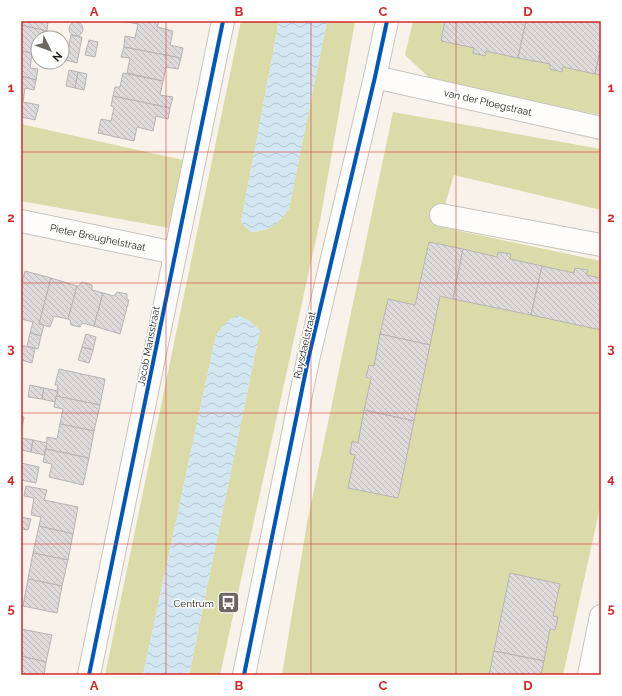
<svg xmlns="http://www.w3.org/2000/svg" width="622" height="696" viewBox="0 0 622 696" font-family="Raleway,sans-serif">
  <defs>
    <pattern id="water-waves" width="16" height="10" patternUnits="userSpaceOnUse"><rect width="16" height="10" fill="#d2e7f2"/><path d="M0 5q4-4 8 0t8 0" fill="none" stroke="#b4c6cf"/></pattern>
    <pattern id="building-back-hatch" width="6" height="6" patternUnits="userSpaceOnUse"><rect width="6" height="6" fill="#dfdada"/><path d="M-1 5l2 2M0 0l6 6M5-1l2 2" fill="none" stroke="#bfbaba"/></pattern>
  </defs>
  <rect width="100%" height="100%" fill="#f9f2ea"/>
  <!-- grass -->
  <g fill="#dbdba9">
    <path d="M241,21H279L241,222L251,232C271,231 278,223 289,208L327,21H355L320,221L220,675H189L260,330L226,322L216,335L143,675H105Z"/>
    <polygon points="413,21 601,21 601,115 435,83 405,55"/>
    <polygon points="393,112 601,149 601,210 454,175 446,201 441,227 601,261 601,503 563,675 282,675 307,523"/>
    <polygon points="21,124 183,160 169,228 21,201"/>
  </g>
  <!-- water -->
  <g fill="url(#water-waves)">
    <path d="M279,21H327L289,209C278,224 270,231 251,232L241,222Z"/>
    <polygon points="238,315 250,321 260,330 189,675 143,675 216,335 226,322"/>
  </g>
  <!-- building -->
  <g fill="url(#building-back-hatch)" stroke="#b8b3b2">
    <polygon points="21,21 48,21 47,31 21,25"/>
    <polygon points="122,21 159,21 157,27 173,31 170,45 183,48 181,58 124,47 125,36 135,38 138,24"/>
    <polygon points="445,21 526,21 518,58 486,51 485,56 473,53 474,48 441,41"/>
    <polygon points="526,21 589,21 601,24 601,47 595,74 563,67 562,72 550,69 550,64 518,58"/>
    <circle cx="76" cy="29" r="7"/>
    <polygon points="21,25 47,31 45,38 36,39 32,53 21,51"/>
    <polygon points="71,35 82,37 77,63 66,60"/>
    <polygon points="89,40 98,42 95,57 85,55"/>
    <polygon points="124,47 181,58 178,69 166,67 163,81 127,73 130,58 121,57"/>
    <polygon points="601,47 601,75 595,74"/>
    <polygon points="21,51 32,53 30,68 38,69 36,80 21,76"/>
    <polygon points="69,70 78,72 75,88 66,86"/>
    <polygon points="78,72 87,74 84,90 75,88"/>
    <polygon points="123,73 163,81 160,95 173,97 170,108 113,96 115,87 120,87"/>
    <polygon points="21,76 36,80 34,90 25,88 23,102 39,105 35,120 21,117"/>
    <polygon points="113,96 170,108 168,119 156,116 153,131 137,127 134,141 98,133 101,119 111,121 114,107 111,106"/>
    <polygon points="429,242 463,249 453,299 440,296 430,345 380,334 388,299 415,305"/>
    <polygon points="463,249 497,257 498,252 511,254 510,259 542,266 531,315 453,299"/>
    <polygon points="542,266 574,273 575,268 588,270 586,275 601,278 601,330 531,315"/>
    <polygon points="25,271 51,278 39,324 44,325 41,336 30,333 33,322 21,319 21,285"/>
    <polygon points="51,278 77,286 68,319 54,316 50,327 39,324"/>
    <polygon points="82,282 92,285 92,290 103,293 94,326 82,323 80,327 71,325 70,320 68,319 77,286 79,286"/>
    <polygon points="117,292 127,294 127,299 129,300 120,334 94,326 103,293 114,296"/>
    <polygon points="30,333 41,336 38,349 27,346"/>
    <polygon points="86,334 96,337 93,350 82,347"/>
    <polygon points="380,334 430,345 414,421 364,410 371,379 366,377 369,365 374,366"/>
    <polygon points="21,345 35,349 32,363 21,360"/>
    <polygon points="82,347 93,350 89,363 78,360"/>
    <polygon points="59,369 105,379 100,405 56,396 58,385 55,385"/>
    <polygon points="30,385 44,388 42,399 28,397"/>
    <polygon points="44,388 58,391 55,402 42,399"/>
    <polygon points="56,396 100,405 94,431 60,424 63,409 54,407"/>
    <polygon points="364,410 414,421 398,498 348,488 355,455 350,454 352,441 358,443"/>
    <polygon points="21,416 24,417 21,435"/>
    <polygon points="60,424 94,431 89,458 46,449 47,437 57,439"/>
    <polygon points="21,438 33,440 31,452 21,450"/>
    <polygon points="33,440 47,443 44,455 31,452"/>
    <polygon points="46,449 89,458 83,485 49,477 52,464 43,462"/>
    <polygon points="21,463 39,467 36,483 21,480"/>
    <polygon points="26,486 47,490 44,500 78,507 73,534 39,526 41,517 31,515 34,498 24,496"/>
    <polygon points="21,517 31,519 28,530 21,529"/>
    <polygon points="39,526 73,534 68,560 33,553"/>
    <polygon points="33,553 68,560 62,586 28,579"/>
    <polygon points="510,573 560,584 553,616 558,617 555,630 550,629 544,661 494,651"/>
    <polygon points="28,579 62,586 57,613 23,606"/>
    <polygon points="21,629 52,635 46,662 21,656"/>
    <polygon points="494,651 544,661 541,675 489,675"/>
    <polygon points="21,656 46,662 44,675 21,675"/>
  </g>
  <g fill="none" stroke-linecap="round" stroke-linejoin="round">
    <defs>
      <g id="minor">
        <polyline points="375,77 601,128"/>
        <polyline points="441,215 601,245"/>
        <polyline points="21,221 175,253"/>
        <polyline points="89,675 223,21"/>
        <polyline points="244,675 308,360 375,77 387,21"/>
        <polyline points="589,675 601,616"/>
      </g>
    </defs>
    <!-- minor casing -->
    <use href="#minor" stroke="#c8c3bc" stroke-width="24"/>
    <!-- minor -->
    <use href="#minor" stroke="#fefdfc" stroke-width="22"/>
    <defs>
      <g id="cycleway">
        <polyline points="89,675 223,21"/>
        <polyline points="244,675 308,360 375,77 387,21"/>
      </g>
    </defs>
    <!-- cycleway casing -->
    <use href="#cycleway" stroke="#fff" stroke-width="6"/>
    <!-- cycleway -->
    <use href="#cycleway" stroke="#0057b8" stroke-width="4"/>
  </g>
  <!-- grid -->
  <path fill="none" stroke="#d62828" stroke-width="1" stroke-opacity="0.55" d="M166,21V675M311,21V675M456,21V675M21,152H601M21,283H601M21,413H601M21,544H601"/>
  <!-- icons -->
  <defs>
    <symbol id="bus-square" viewBox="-11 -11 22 22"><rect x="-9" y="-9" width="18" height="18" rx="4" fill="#6c6660" stroke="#fff"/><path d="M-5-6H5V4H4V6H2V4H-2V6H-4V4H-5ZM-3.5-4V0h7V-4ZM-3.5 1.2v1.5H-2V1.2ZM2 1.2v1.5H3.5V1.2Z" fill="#fff"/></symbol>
  </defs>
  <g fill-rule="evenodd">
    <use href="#bus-square" x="216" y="590" width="25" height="25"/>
  </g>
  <g text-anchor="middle" stroke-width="3" stroke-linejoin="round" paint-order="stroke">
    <!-- street labels -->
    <g font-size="10" fill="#201b16" stroke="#fff">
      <text transform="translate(488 102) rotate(13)" y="4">van der Ploegstraat</text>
      <text transform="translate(98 237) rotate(12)" y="4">Pieter Breughelstraat</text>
      <text transform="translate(304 345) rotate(-77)" y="4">Ruysdaelstraat</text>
      <text transform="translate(148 346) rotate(-79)" y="4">Jacob Marisstraat</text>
    </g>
    <!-- poi labels -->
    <g font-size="10" fill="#201b16" stroke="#fff" text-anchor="end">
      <text x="214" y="607">Centrum</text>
    </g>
  </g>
  <!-- border -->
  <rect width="622" height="696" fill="none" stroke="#ffffff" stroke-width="44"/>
  <!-- north arrow -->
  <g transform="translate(50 50) rotate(132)"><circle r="19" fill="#ffffff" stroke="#a6a4a2"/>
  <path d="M0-3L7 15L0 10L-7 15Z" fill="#6c6660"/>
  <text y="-6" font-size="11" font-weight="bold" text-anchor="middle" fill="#201b16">N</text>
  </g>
  <rect x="22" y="22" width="578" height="652" fill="none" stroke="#d62828" stroke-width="1.5"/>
  <g font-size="13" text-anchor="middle" font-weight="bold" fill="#d62828">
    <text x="94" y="16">A</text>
    <text x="239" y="16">B</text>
    <text x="383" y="16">C</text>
    <text x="528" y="16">D</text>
    <text x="11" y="92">1</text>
    <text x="611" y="92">1</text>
    <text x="11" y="222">2</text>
    <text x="611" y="222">2</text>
    <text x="11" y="353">3</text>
    <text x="611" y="353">3</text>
    <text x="11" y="483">4</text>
    <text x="611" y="483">4</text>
    <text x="11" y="613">5</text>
    <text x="611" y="613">5</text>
    <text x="94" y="690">A</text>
    <text x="239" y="690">B</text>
    <text x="383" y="690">C</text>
    <text x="528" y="690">D</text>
  </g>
</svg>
